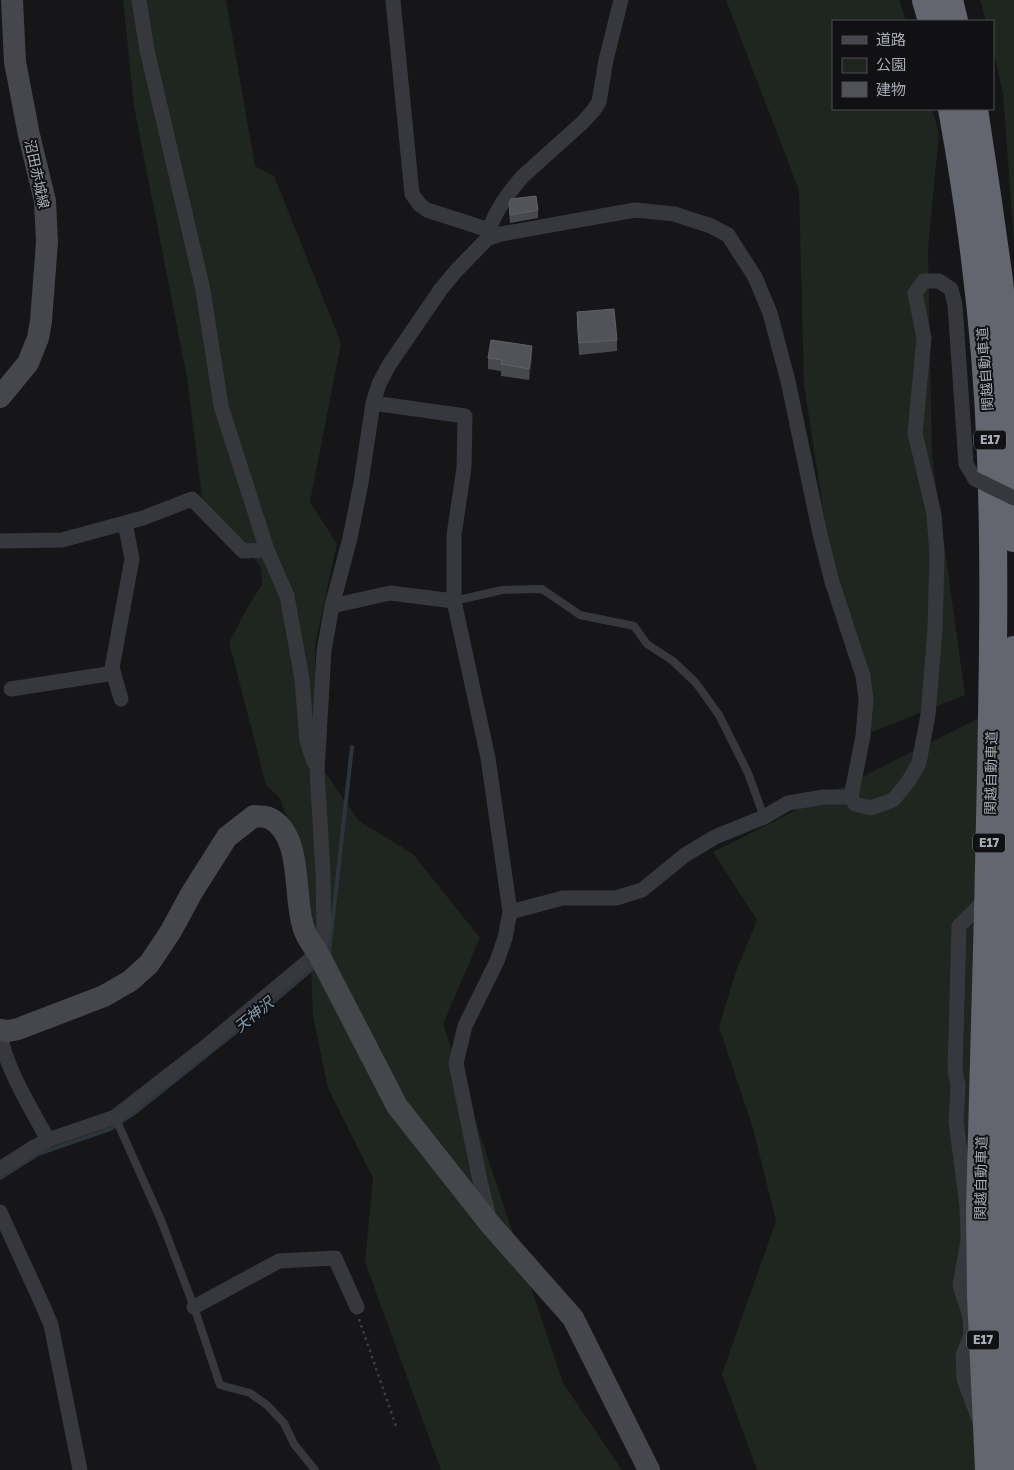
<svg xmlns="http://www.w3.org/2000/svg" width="1014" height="1470" viewBox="0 0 1014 1470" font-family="'Golos Text','Noto Sans JP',sans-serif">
  <rect width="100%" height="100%" fill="#161618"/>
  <!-- green -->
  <g fill="#1e261f">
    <polygon points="123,0 226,0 255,166 274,176 341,343 310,502 337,544 315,645 314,756 358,820 413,854 480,938 443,1024 563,1383 622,1470 441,1470 365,1262 373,1178 328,1088 313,1016 309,920 298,845 279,797 266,785 229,642 250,603 262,585 261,567 235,536 204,513 187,378 134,106"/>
    <polygon points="726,0 899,0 906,21 833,21 833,109 932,109 939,133 928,249 932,456 965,695 872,732 834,580 804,385 799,190"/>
    <polygon points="980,0 1014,0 1014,244 1003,93 993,50 993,21 986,21"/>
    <polygon points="983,716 1002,1470 757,1470 722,1374 776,1221 753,1128 719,1027 735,974 757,920 713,852"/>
  </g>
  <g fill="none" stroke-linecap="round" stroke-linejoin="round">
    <!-- stream -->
    <g stroke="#2c353c" stroke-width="4">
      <polyline points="329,953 352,747"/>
      <polyline points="0,1178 38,1154 110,1129 137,1111 271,1004 317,965"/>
    </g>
    <!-- path -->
    <polyline stroke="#3d3f44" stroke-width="2.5" stroke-dasharray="2.5 4" stroke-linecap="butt" points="359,1319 397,1429"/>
    <!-- lane -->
    <g stroke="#37383d" stroke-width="8">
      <polyline points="454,601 502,590 542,589 580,615 634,626 647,644 673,661 696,683 719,715 748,773 764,817"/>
      <polyline points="115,1117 161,1220 194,1307 220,1385 250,1393 267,1405 284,1423 294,1444 315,1470"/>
    </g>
    <!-- street -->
    <g stroke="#37383d" stroke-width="15">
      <polyline points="139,0 147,50 203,290 221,406 267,550 287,596 302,679 307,741 314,762"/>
      <polyline points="393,0 412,194 420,205 427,210 489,230"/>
      <path d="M487,239C491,216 507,195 522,177L582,123L593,111L599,102L606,60L621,0"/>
      <polyline points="373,403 465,416 464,468 454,535 454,601 488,758 510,912 505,938 497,961 465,1026 456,1063 480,1181 489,1217"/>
      <polyline points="0,541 62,540 143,518 192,499 243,551 267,550"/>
      <polyline points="332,606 390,593 454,601"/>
      <polyline points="11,689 114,673"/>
      <polyline points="121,699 112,668 132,559 125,523"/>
      <polyline points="510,912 563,898 616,898 642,890 685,855 715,837 764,817 788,803 824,797 851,797"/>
      <path d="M0,1034C6,1069 31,1108 48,1140"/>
      <polyline points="0,1169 31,1149 48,1140 115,1117 204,1048 318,953 324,932 323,872 317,771 324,651 332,606 350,538 361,483 373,403 379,384 389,365 441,289 456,271 487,239 501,234 635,210 674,214 711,226 728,235 755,277 770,313 788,381 820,534 832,582 863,676 866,699 863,736 851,797 855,804 871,808 893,800 908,782 919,763 928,715 935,629 937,555 934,514 915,433 924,338 915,293 924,281 939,281 951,289 955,305 966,464 975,479"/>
      <polyline points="0,1212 43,1306 51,1325 80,1470"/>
      <polyline points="194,1307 279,1261 335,1258 357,1307"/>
      <polyline points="979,1419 964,1379 963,1355 971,1335 970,1317 960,1285 968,1241 967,1206 956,1121 958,1085 955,1071 959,926 982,903 991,903"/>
    </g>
    <!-- secondary -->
    <g stroke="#45474d" stroke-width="22">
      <polyline points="0,397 28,363 38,338 41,321 47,242 45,201 29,135 15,62 12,0"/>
      <path d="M0,1030L8,1031L18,1029L104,996L130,981L149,964L171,931L191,894L227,837L254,816C258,817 265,816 269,818C302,833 294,893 302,922C304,934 311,943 318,953L397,1106L490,1224L573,1318L649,1470"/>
    </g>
    <!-- highway -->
    <g stroke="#63666e" stroke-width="28">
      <polyline points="926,0 932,21"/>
      <polyline points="949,0 954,21"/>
      <path d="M952,109C973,224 987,340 991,457C995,563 993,669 991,774"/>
      <polyline points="974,109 987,195 999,280 1007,361 1012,456 1014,538"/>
      <polyline points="1012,784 1014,650"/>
      <polyline points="988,912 980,1209 981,1295 989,1470"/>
      <path d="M1009,914C1003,1100 997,1285 1010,1470"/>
    </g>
    <!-- street-bridge -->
    <polyline stroke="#37383d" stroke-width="15" points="975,479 1014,498"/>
    <!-- highway-bridge -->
    <g stroke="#63666e" stroke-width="28">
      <polyline points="988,912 991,774"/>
      <polyline points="1009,914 1012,784"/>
    </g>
  </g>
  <!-- wall -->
  <g fill="#47494d">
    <polygon points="509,203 538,210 538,218 510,223 509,211"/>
    <polygon points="577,312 617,340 617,351 579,355 577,324"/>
    <polygon points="488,358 532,358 529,380 501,376 501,371 488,369"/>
  </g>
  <!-- shaded-wall -->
  <polygon fill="#2f3033" points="532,346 532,358 529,380 529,369"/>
  <!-- building -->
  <g fill="#525359" stroke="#5f6168">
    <polygon points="536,196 538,210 510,215 509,203 511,199"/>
    <polygon points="614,309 617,340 579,343 577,312"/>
    <polygon points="491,340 532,346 529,369 501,364 502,360 488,358"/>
  </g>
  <g text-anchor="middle" stroke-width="4" stroke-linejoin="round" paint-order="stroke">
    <!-- shield labels -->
    <g fill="#111113" stroke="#7b7e86" stroke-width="1">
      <rect x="974" y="430.5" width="32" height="19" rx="4"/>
      <rect x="973" y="833.5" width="32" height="19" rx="4"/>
      <rect x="967" y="1330.5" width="32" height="19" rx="4"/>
    </g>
    <g font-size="12" font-weight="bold" fill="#a8adb8">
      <text x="990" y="444">E17</text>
      <text x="989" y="847">E17</text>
      <text x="983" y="1344">E17</text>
    </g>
    <!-- street labels -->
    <g font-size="14" fill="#a8adb8" stroke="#111113">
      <text transform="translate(37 174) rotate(78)" y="5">沼田赤城線</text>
      <text transform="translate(985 369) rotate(-94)" y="5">関越自動車道</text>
      <text transform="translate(991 773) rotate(-89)" y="5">関越自動車道</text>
      <text transform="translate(981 1178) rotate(-89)" y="5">関越自動車道</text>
    </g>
    <!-- water labels -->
    <g font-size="15" font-style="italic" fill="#7f9bb3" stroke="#111113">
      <text transform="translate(254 1015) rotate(-39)" y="5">天神沢</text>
    </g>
  </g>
  <!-- legend -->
  <rect x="832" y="20" width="162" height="90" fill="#111113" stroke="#4d4f55"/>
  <rect x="842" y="36" width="25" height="8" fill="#45474d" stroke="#4d4f55"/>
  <text x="876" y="45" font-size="15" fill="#a8adb8">道路</text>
  <rect x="842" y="58" width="25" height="15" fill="#1e261f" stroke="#4d4f55"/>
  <text x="876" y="70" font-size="15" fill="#a8adb8">公園</text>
  <rect x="842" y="82" width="25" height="15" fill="#525359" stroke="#4d4f55"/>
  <text x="876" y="95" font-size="15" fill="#a8adb8">建物</text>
</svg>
